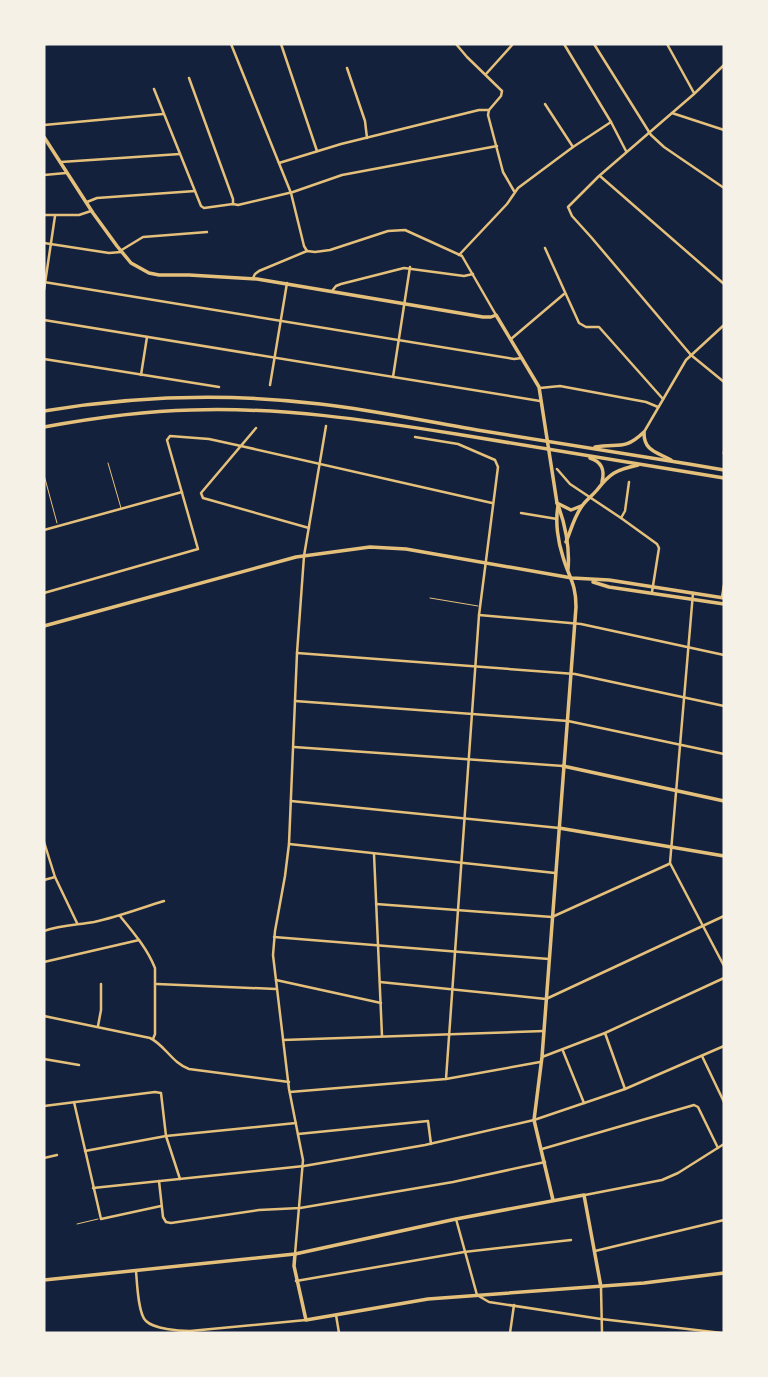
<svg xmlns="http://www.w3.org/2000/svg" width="768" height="1377" viewBox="0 0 768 1377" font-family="Montserrat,sans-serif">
  <rect width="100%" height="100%" fill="#14213d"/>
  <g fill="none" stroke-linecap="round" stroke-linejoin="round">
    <!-- service -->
    <g stroke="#e5c07b" stroke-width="1">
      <polyline points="724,446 723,454 724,455"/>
      <polyline points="108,463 121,508"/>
      <polyline points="44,475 57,523"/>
      <polyline points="430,598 478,606"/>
      <polyline points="77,1224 98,1219"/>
    </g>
    <!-- minor -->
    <g stroke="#e5c07b" stroke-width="2.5">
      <polyline points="231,44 291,193 304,246 307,251"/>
      <polyline points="281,44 317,151"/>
      <polyline points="564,44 611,122 626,151"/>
      <polyline points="667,44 694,93"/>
      <polyline points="724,65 694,94 599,176 568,207 572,216 591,237 691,355 724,382"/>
      <polyline points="347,68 365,121 367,138"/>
      <polyline points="486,74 513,44"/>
      <polyline points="189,78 233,199 233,204"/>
      <polyline points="154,89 201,206 204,208 233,204 238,205 293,192 342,175 497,146"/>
      <polyline points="545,104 573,147"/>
      <polyline points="489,110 488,115 503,172 514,191"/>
      <polyline points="672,113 724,130"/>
      <polyline points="44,125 163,114"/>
      <polyline points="61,162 180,154"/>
      <polyline points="279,163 341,144 479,110 489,110 501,96 502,91 467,57 456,44"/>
      <polyline points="44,175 66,173"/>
      <polyline points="600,176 724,284"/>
      <polyline points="87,202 97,198 195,191"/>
      <polyline points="44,215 79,215 91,211"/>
      <polyline points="44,243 109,253 121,252"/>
      <polyline points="545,248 579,323 586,327 599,327 663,399"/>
      <polyline points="120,251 143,237 207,232"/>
      <polyline points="459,255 507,204 518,188 573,147 611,122"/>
      <polyline points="253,278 255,274 259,271 307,251 315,252 330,250 388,231 405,230 462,256 496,315"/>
      <polyline points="44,282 514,359 522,358"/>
      <polyline points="44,290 55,216"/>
      <polyline points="332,291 336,286 341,284 404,268 464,276 473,274"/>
      <polyline points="44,320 540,401"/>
      <polyline points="511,339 564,294"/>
      <polyline points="44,359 219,387"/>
      <polyline points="141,375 147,337"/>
      <polyline points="393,377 410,267"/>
      <polyline points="270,385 287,283"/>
      <polyline points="256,428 201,493 203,498 309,528"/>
      <polyline points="415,437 458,444 495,460 498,467 479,615 446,1079"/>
      <polyline points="557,469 570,484 621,518 657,544 659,548 652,592"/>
      <polyline points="521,513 557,519"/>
      <polyline points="621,518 625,511 629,482"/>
      <polyline points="44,530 182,492"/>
      <polyline points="304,556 326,426"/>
      <polyline points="44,593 198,549 167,440 170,436 209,439 241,446 492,503"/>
      <polyline points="693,593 670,863 724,966"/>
      <polyline points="722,597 724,585"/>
      <polyline points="479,615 581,624 724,655"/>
      <polyline points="297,653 575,674 724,706"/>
      <polyline points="295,701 568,721 724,754"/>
      <polyline points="294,747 563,766"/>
      <polyline points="291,801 559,828"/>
      <polyline points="44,842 55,877 77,923"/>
      <polyline points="289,844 555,873"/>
      <polyline points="374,854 382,1036"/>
      <polyline points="44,880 55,877"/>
      <polyline points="376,904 552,917 669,864"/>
      <path d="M120,916C133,932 147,948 155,968V1034L153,1039"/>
      <path d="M44,931C61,925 77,925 94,922C118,917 141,908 164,901"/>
      <polyline points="274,937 549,959"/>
      <polyline points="44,962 139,940"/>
      <polyline points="276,980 381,1003"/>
      <polyline points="380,982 546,999 724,916"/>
      <polyline points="157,984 276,989"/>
      <path d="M44,1016L150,1038C165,1045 172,1063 189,1069L289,1082"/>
      <polyline points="98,1026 101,1010 101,984"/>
      <polyline points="605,1033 625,1089"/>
      <polyline points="283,1040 544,1031"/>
      <polyline points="563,1051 584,1103"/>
      <polyline points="702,1056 724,1102"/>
      <polyline points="542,1057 605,1033 724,978"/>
      <polyline points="44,1059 79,1065"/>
      <polyline points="290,1092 446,1079 540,1062"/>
      <polyline points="74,1102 101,1219 161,1206"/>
      <polyline points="44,1106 155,1092 161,1093 166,1136 180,1179"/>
      <polyline points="298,1134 428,1121 431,1144"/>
      <polyline points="542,1149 694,1105 698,1107 718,1148"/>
      <polyline points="85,1151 166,1136 296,1123"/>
      <polyline points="44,1158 57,1155"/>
      <polyline points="159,1181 163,1217 166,1222 171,1223 259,1210 300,1208 453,1182 545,1162"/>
      <polyline points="93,1188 304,1166 425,1145 534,1120 599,1098 625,1089 724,1046"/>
      <polyline points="456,1219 477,1295 489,1302 601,1319 722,1333"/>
      <polyline points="595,1251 724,1220"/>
      <path d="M136,1271C137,1282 138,1314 146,1321C154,1329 179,1331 190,1331L306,1320"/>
      <polyline points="296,1281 464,1252 571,1240"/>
      <polyline points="601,1288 602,1333"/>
      <polyline points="510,1333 514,1305"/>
    </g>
    <!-- tertiary -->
    <g stroke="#e5c07b" stroke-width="2.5">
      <polyline points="44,44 47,44"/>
      <polyline points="594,44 651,135 664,147 724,188"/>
      <polyline points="540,388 560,386 646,402 658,407"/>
      <polyline points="644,432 686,360 724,325"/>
      <polyline points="585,1195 662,1180 678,1173 724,1144"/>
      <polyline points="295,1254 303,1160 289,1089 273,955 275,931 285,876 289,844 297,653 304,556"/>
      <polyline points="336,1315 339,1333"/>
    </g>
    <!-- secondary -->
    <g stroke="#e5c07b" stroke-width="3.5">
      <path d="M44,137L93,213L117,246L131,263L149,273L159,275H189L257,279L483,317H491L496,315L539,387L557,503C565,522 570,548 568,569"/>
      <polyline points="593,582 609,587 724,604"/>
      <polyline points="44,626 296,557 370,547 406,549 572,578 609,580 724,598"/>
      <polyline points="563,766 724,801"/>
      <polyline points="559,828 724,856"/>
      <path d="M553,1200L534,1120L542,1057L576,607C576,583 569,578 563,557C558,542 555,522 558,506"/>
      <polyline points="295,1254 294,1266 306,1320 428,1299 644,1283 724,1273"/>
      <polyline points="44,1280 295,1254 456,1219 584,1195 601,1287"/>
    </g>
    <!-- trunk -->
    <g stroke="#e5c07b" stroke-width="3.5">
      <path d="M44,411C135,396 228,393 320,404C372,410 425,421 477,430C560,443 642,456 724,470"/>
      <path d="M44,427C93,418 142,411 192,410C281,407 368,420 456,434C546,448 635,463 724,478"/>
      <path d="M644,433C644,451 657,452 671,460"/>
      <path d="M595,447C619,443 624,451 644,432"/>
      <path d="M590,458C602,462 605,470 602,482"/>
      <polyline points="557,503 571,510 581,506"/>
      <path d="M566,542C571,530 574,517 582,506C586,500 592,496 597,490C610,473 616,470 638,465"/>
    </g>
  </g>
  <!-- border -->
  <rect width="768" height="1377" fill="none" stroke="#f6f1e7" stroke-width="91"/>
</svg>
